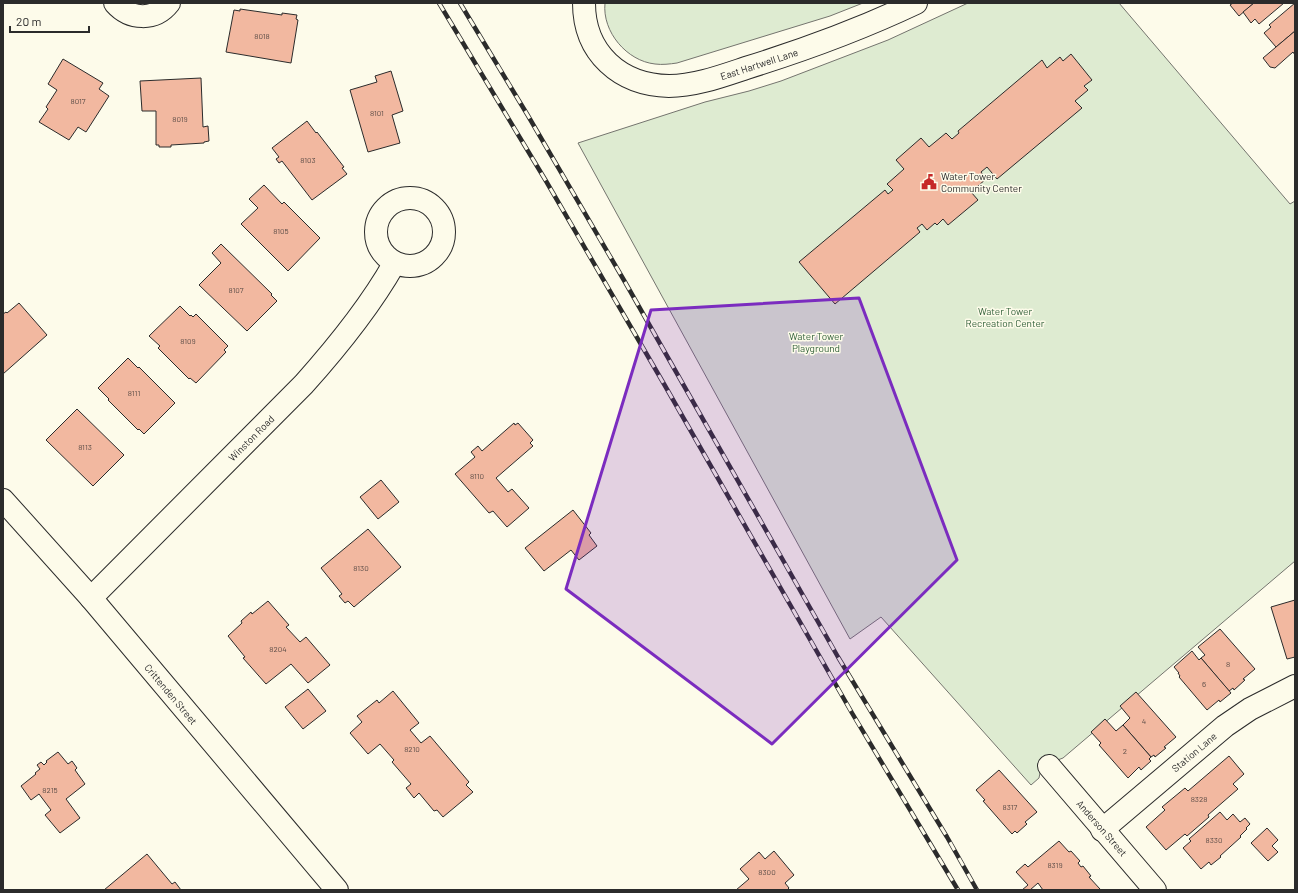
<svg xmlns="http://www.w3.org/2000/svg" width="1298" height="893" viewBox="0 0 1298 893" font-family="Barlow,sans-serif">
  <rect width="100%" height="100%" fill="#fdfbea"/>
  <!-- green -->
  <g fill="#deebd1" stroke="#74746e">
    <path d="M605,3H863L830,16L677,63C670,64 662,65 655,64C627,61 602,32 605,3Z"/>
    <polygon points="968,3 1119,3 1290,204 1295,201 1295,561 1063,758 1047,764 1040,773 1039,778 1031,785 881,617 850,639 578,143 705,102 749,91 781,81 888,40"/>
  </g>
  <!-- building -->
  <g fill="#f2b8a0" stroke="#2b2b2b">
    <polygon points="1233,3 1254,3 1239,16 1230,5"/>
    <polygon points="1254,3 1284,3 1259,24 1255,19 1251,23 1243,12"/>
    <polygon points="1295,3 1295,31 1276,47 1264,33 1271,27 1269,25"/>
    <polygon points="240,9 282,15 282,13 297,15 296,19 298,20 291,63 226,52 234,10 240,11"/>
    <polygon points="1295,31 1295,55 1293,52 1275,68 1270,67 1263,58"/>
    <polygon points="1071,54 1092,80 1084,86 1088,90 1075,101 1082,108 997,179 987,167 981,172 986,179 971,192 978,200 948,225 943,219 937,225 935,223 927,230 922,224 917,228 920,232 835,304 799,262 885,190 888,194 893,190 887,184 904,169 896,160 921,138 929,147 946,133 952,139 959,133 958,131 1042,60 1047,68 1060,57 1063,61"/>
    <polygon points="63,59 103,83 99,89 109,96 86,132 78,127 69,140 39,122 48,109 46,107 57,90 48,84"/>
    <polygon points="391,71 403,111 392,115 400,143 368,152 350,90 377,82 375,76"/>
    <polygon points="201,78 203,127 208,126 209,141 204,142 204,143 171,145 171,147 159,147 159,145 156,145 156,111 142,111 140,81"/>
    <polygon points="307,121 316,133 317,132 344,167 342,168 347,174 312,200 282,161 279,163 276,159 279,157 272,148"/>
    <polygon points="264,185 282,204 284,202 320,238 288,271 241,224 258,208 249,199"/>
    <polygon points="221,244 272,294 271,295 277,301 247,331 199,285 221,263 212,253"/>
    <polygon points="19,303 47,335 3,374 3,314 6,312 7,313"/>
    <polygon points="180,306 190,316 191,315 193,317 196,314 228,346 224,350 226,352 196,383 190,378 189,379 158,348 160,346 149,336"/>
    <polygon points="128,358 138,368 139,367 175,403 144,434 139,429 138,430 108,400 109,399 98,388"/>
    <polygon points="77,409 124,455 93,486 46,440"/>
    <polygon points="514,423 515,425 518,423 533,440 530,443 533,446 496,478 508,492 512,489 529,508 507,527 493,511 489,513 455,474 475,457 471,452 478,446 482,451"/>
    <polygon points="381,480 399,502 378,519 360,497"/>
    <polygon points="573,510 591,533 589,535 597,546 579,560 571,550 544,571 525,548"/>
    <polygon points="368,529 401,567 354,607 348,601 345,603 339,596 342,594 321,568"/>
    <polygon points="1295,600 1295,657 1287,659 1271,607"/>
    <polygon points="268,601 289,625 286,627 300,642 306,637 330,665 308,683 291,664 266,684 243,658 245,657 228,636 242,623 241,621 251,612 252,614"/>
    <polygon points="1220,629 1255,669 1243,679 1245,680 1234,690 1233,688 1229,691 1201,658 1205,655 1198,647"/>
    <polygon points="1192,651 1199,660 1201,658 1231,693 1220,702 1219,700 1207,710 1179,677 1180,676 1178,673 1179,673 1174,667"/>
    <polygon points="308,689 326,711 303,729 285,707"/>
    <polygon points="393,691 419,723 410,730 421,743 430,736 469,782 466,785 473,792 443,817 437,810 434,811 419,793 414,798 406,788 411,784 392,762 394,760 380,744 368,754 350,733 362,722 357,716 377,700 379,703"/>
    <polygon points="1136,692 1176,737 1164,747 1166,748 1155,757 1154,755 1151,757 1123,725 1130,718 1120,706"/>
    <polygon points="1105,719 1116,731 1123,725 1151,757 1149,759 1151,761 1141,770 1139,767 1128,778 1099,745 1101,743 1091,732"/>
    <polygon points="58,752 68,764 72,761 77,768 75,770 85,784 66,799 80,818 60,833 45,815 51,810 39,794 31,800 21,786 36,774 35,773 40,769 37,765 41,762 44,765 47,762 46,761"/>
    <polygon points="1229,756 1244,774 1233,784 1238,789 1208,815 1209,817 1187,836 1185,834 1166,850 1146,827 1165,810 1162,807 1185,788 1188,791"/>
    <polygon points="999,770 1037,812 1025,822 1027,824 1017,833 1015,831 1012,834 983,801 985,800 976,790"/>
    <polygon points="1220,812 1227,820 1233,814 1240,822 1245,818 1250,824 1246,828 1247,829 1240,836 1241,837 1220,856 1221,857 1211,865 1209,862 1201,869 1183,848 1191,841 1189,839"/>
    <polygon points="1267,828 1278,840 1272,846 1278,852 1268,861 1251,843"/>
    <polygon points="1059,841 1069,852 1071,851 1080,861 1078,863 1081,867 1083,866 1091,876 1089,877 1100,889 1098,890 1043,890 1038,883 1030,890 1022,890 1028,885 1016,872 1025,864 1028,867"/>
    <polygon points="774,851 794,875 785,883 789,888 787,890 736,890 749,879 740,869 759,852 765,859"/>
    <polygon points="147,854 172,884 175,882 181,890 104,890"/>
  </g>
  <g fill="none" stroke-linecap="round" stroke-linejoin="round">
    <defs>
      <g id="street">
        <path d="M115,3C130,20 155,21 169,3"/>
        <path d="M584,3C584,53 620,85 669,86C695,86 722,76 746,68C804,50 861,29 916,3"/>
        <circle cx="410" cy="232" r="34"/>
        <polyline points="3,500 91,598 337,890"/>
        <path d="M91,598L304,384C338,346 369,308 394,264"/>
        <polyline points="1049,766 1155,890"/>
        <polyline points="1102,830 1225,726 1250,709 1295,686"/>
      </g>
    </defs>
    <!-- street casing -->
    <use href="#street" stroke="#2b2b2b" stroke-width="24"/>
    <!-- street -->
    <use href="#street" stroke="#fdfbea" stroke-width="22"/>
    <defs>
      <g id="rail">
        <polyline points="439,3 546,181 664,384 852,713 958,890"/>
        <polyline points="460,3 527,114 625,282 838,657 947,837 977,890"/>
      </g>
    </defs>
    <!-- rail casing -->
    <use href="#rail" stroke="#2b2b2b" stroke-width="4.5"/>
    <!-- rail -->
    <use href="#rail" stroke="#fdfbea" stroke-width="3" stroke-dasharray="9" stroke-linecap="butt"/>
  </g>
  <!-- marked area -->
  <path fill="#7b2cbf" fill-opacity="0.2" stroke="#7b2cbf" stroke-width="3" stroke-linejoin="round" d="M859,298L957,560L772,744L566,589L651,310Z"/>
  <!-- icons -->
  <defs>
    <symbol id="civic-bare" viewBox="-9 -9 18 18"><path d="M-.6-6.5H3V-4.5H.6V-3L4-1V1h2V6H-6V1h2V-1L-.6-3ZM-1.2 2.5V6h2.4V2.5Z" fill="#c62828" stroke="#fdfbea" stroke-width="2.5" paint-order="stroke"/></symbol>
  </defs>
  <g fill-rule="evenodd">
    <use href="#civic-bare" x="918" y="171" width="22" height="22"/>
  </g>
  <g text-anchor="middle" stroke-width="3" stroke-linejoin="round" paint-order="stroke">
    <!-- number labels -->
    <g font-size="8" fill="#5d4e48">
      <text x="262" y="39">8018</text>
      <text x="78" y="104">8017</text>
      <text x="377" y="116">8101</text>
      <text x="180" y="122">8019</text>
      <text x="308" y="163">8103</text>
      <text x="281" y="234">8105</text>
      <text x="236" y="293">8107</text>
      <text x="188" y="344">8109</text>
      <text x="134" y="396">8111</text>
      <text x="85" y="450">8113</text>
      <text x="477" y="479">8110</text>
      <text x="361" y="571">8130</text>
      <text x="278" y="652">8204</text>
      <text x="1228" y="667">8</text>
      <text x="1204" y="687">6</text>
      <text x="1144" y="724">4</text>
      <text x="412" y="752">8210</text>
      <text x="1125" y="754">2</text>
      <text x="50" y="793">8215</text>
      <text x="1199" y="802">8328</text>
      <text x="1010" y="810">8317</text>
      <text x="1214" y="843">8330</text>
      <text x="1055" y="868">8319</text>
      <text x="767" y="875">8300</text>
    </g>
    <!-- street labels -->
    <g font-size="10" fill="#2b2b2b" stroke="#fdfbea">
      <text transform="translate(759 64) rotate(-18)" y="4">East Hartwell Lane</text>
      <text transform="translate(251 438) rotate(-45)" y="4">Winston Road</text>
      <text transform="translate(171 694) rotate(50)" y="4">Crittenden Street</text>
      <text transform="translate(1194 752) rotate(-40)" y="4">Station Lane</text>
      <text transform="translate(1102 828) rotate(49)" y="4">Anderson Street</text>
    </g>
    <!-- poi labels -->
    <g font-size="10" fill="#2b2b2b" stroke="#fdfbea" text-anchor="start">
      <text x="941" y="180">Water Tower<tspan x="941" dy="12">Community Center</tspan></text>
    </g>
    <!-- park labels -->
    <g font-size="10" fill="#34623c" stroke="#fdfbea">
      <text x="1005" y="315">Water Tower<tspan x="1005" dy="12">Recreation Center</tspan></text>
      <text x="816" y="340">Water Tower<tspan x="816" dy="12">Playground</tspan></text>
    </g>
  </g>
  <!-- border -->
  <rect width="1298" height="893" fill="none" stroke="#2b2b2b" stroke-width="8"/>
  <!-- scale -->
  <path d="M10 26v6h79v-6" fill="none" stroke="#2b2b2b" stroke-width="2"/>
  <text x="16" y="26" font-size="12" fill="#2b2b2b" stroke="#fdfbea" stroke-width="3" paint-order="stroke">20 m</text>
</svg>
